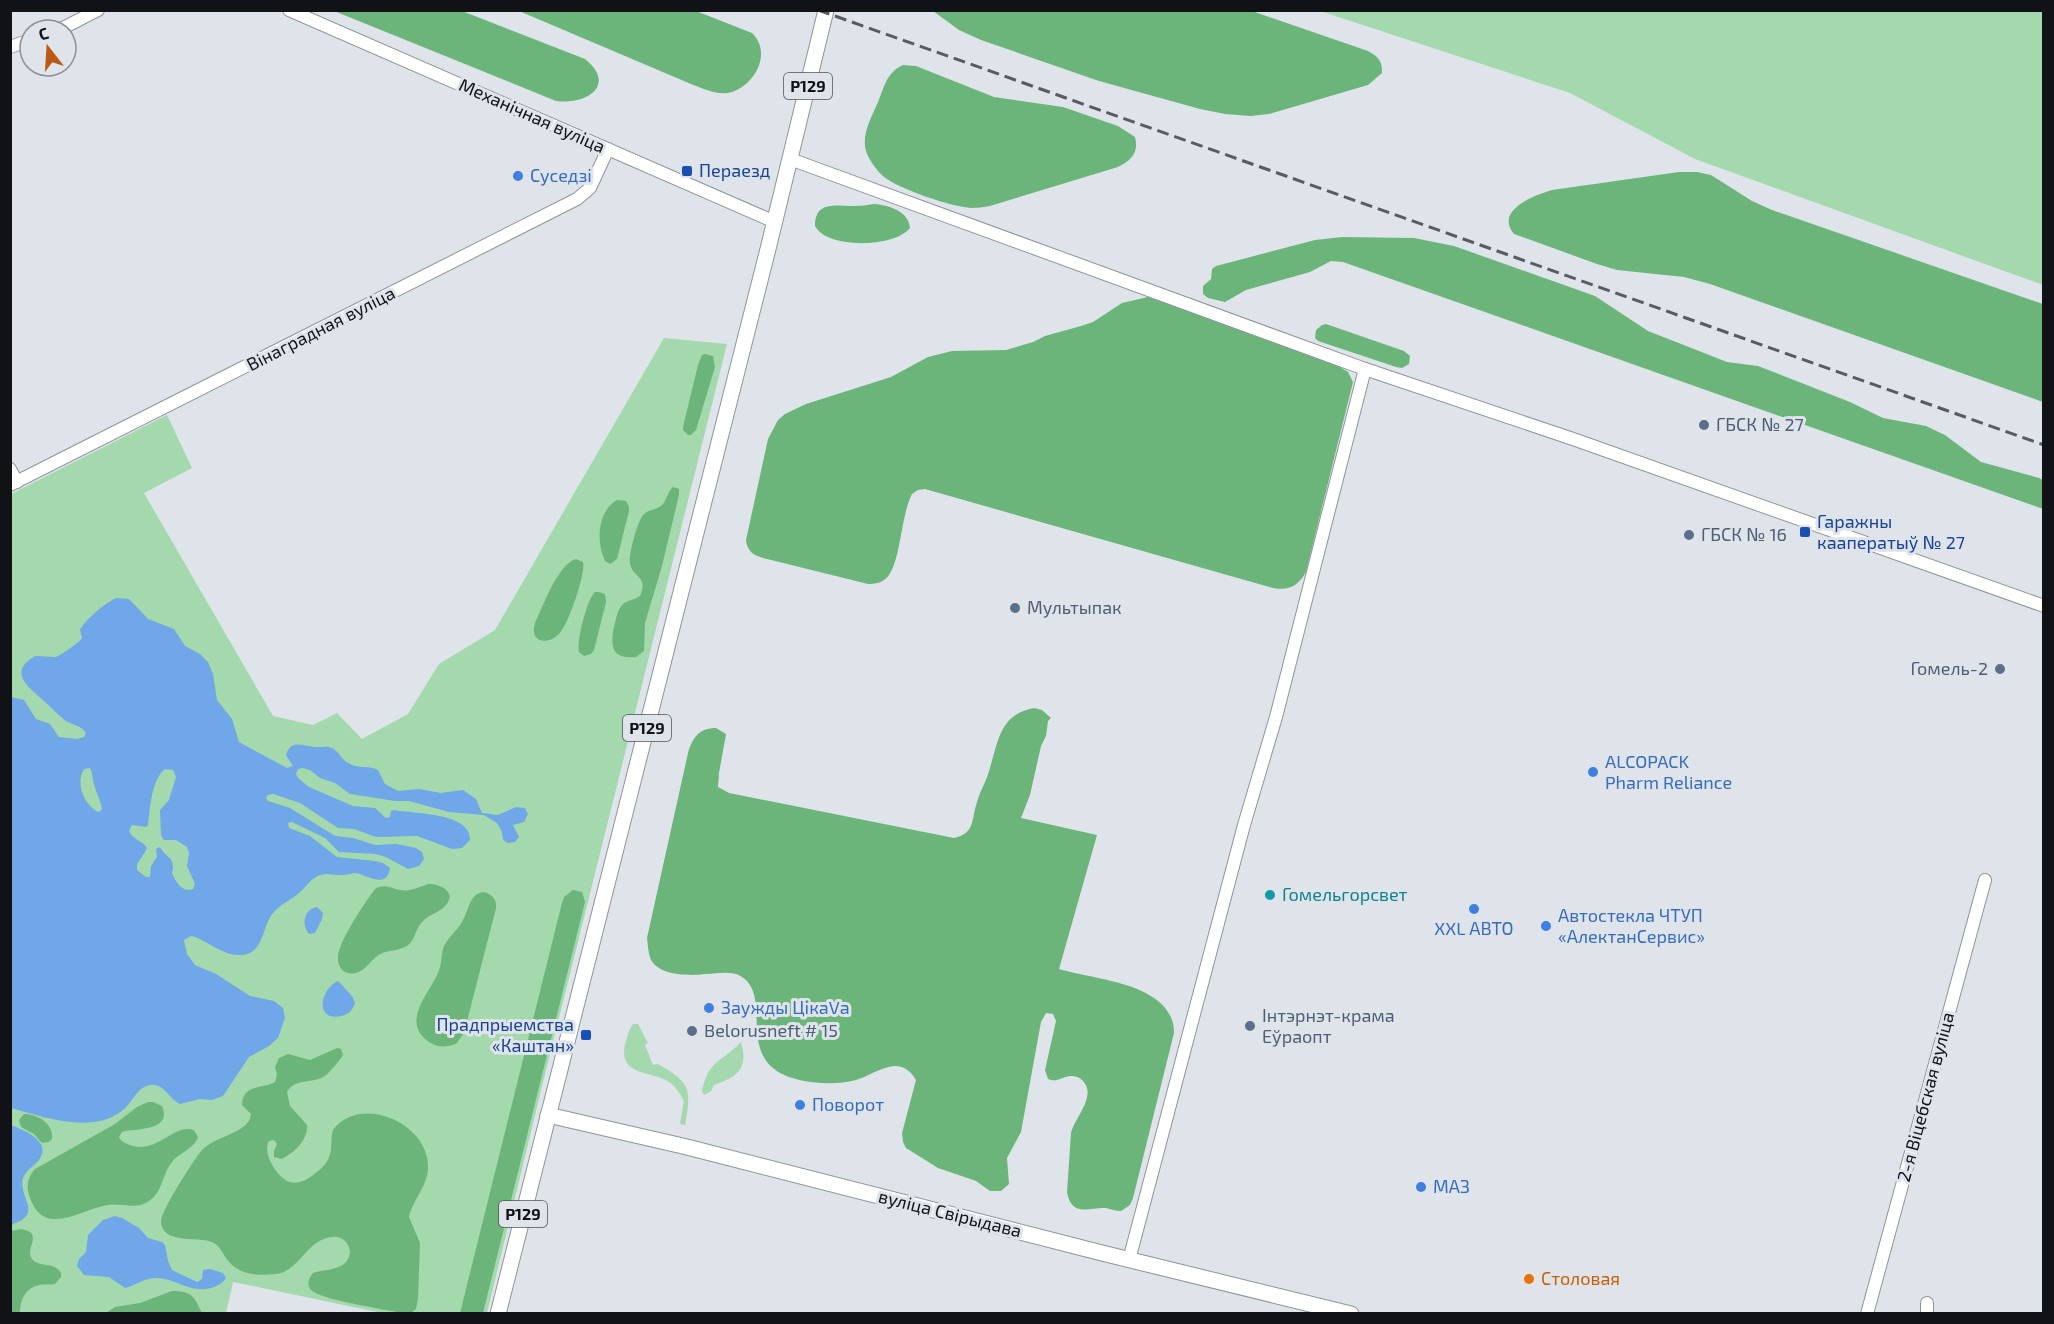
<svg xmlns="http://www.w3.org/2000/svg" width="2054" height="1324" viewBox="0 0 2054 1324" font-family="'Exo 2',sans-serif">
  <rect width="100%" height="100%" fill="#dfe4eb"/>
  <!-- green -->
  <g fill="#a4d8ad">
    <polygon points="1320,11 2043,11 2043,285 1695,159 1570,93"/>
    <polygon points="664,338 727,344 545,1074 487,1313 382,1313 233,1282 226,1313 11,1314 11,494 167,415 192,468 144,493 273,716 313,725 337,713 362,739 408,714 439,664 495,630"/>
    <path d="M633,1024H638L648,1043L645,1045L653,1065L658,1064C690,1082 692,1089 685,1125L680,1124L684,1101C680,1093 675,1085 666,1080C648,1071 616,1075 626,1041C628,1035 629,1029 633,1024Z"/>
    <path d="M741,1042C749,1069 737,1077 714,1085L711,1091L704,1095L702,1091C709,1059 721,1063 741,1042Z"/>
  </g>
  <!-- forest -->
  <g fill="#6bb57b">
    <path d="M334,11H462L585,59C617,85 587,105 556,101Z"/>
    <path d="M519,11H696L752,33C772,52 756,84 732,92C718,96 704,89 691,84Z"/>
    <path d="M933,11H1252L1368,51C1379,57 1382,61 1382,73L1368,85L1269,114L1250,116L1225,114L1200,109L1099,81L981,40L959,30Z"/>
    <path d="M903,65L916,66L994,97L1063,107L1118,126L1135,137C1139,152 1132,160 1118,167L990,206C984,207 978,208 971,208C952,207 899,189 884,177C877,171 869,160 866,151C861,135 872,116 878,102C884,87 887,72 903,65Z"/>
    <path d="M1679,172H1697L1711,175L1752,201L1772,210L2043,304V402L1710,284L1684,277L1617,270L1597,264L1514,234C1494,210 1535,195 1552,190Z"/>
    <path d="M874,204C888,205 909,211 910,228C894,248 827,249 815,226C815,200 836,206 855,206C861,206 867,205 874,204Z"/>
    <polygon points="1342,237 1414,238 1454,246 1595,296 1648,331 1727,362 1758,366 1850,402 1883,418 1926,426 1945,435 1981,462 2039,478 2043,480 2043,509 1343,262 1331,261 1310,272 1246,290 1225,302 1208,298 1203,294 1203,286 1211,279 1212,269 1216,266 1315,240"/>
    <path d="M1148,297L1159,298L1332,362L1348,372L1353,382L1306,572C1298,586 1289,591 1273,588L925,489L918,490L912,494C901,515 901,558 889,575C884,582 877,584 868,584L763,558C753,555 747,551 746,540L768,439L778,420L785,414L806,404L891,377L928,357L952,351L1006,350L1033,342L1045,336L1081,326L1093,322L1122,303Z"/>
    <polygon points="1326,324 1404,351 1410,356 1409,364 1402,368 1396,367 1318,341 1315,338 1316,330 1322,325"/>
    <polygon points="705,354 713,356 715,367 696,430 691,435 688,435 683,430 683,427 698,365 702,355"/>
    <path d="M673,487L679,489V495L662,566L645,623L644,651L636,657C612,659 610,647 614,627C616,620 617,610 623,604C627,600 635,600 640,596C649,575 632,578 630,563C628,556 638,519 644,514C648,510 655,510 661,506C667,501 667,492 673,487Z"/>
    <path d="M617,500L626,501L629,507V511L617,559L610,564L605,561C596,542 597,512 617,500Z"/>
    <path d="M576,559L583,562C586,574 568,624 560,633C548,646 529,643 535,623C543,606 558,564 576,559Z"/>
    <path d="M595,592H599L605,594L606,602L594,650L591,654L584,656L579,652C576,642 587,599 595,592Z"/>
    <path d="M1034,708L1042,710L1051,718L1048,721L1046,736L1041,746L1030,795L1021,818L1097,835L1059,969C1095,980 1174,983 1174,1033L1133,1198L1130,1205L1121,1211C1115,1211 1111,1209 1106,1208C1089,1207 1072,1218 1067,1192L1071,1133C1075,1117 1097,1096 1083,1081C1080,1077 1075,1076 1070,1076C1061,1077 1057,1083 1048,1079L1045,1070L1056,1021L1053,1014L1046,1013L1041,1022L1021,1132L1007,1158L1009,1184L1001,1191H990L976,1181L938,1168L906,1148L903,1142L902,1133L916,1080C899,1052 877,1074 856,1080C841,1084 826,1084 811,1082C725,1071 777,1000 742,977C731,970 718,974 706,974C690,976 660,976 651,960C648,953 648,945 647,938L688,753C693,737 699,728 716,728L726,734L719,773L718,787L729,793L954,838C976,833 971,819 977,802C980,791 986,782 989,771C998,743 999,714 1034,708Z"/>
    <path d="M428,884C443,884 459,894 443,908C437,913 429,915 424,920C415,927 416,940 407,946C399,951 388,950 380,954C371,959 366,971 355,973C351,974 345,973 342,970C337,964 337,955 340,948C345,933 365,902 375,889C387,881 396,893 409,890C415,889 422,886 428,884Z"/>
    <polygon points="573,890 582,892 585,902 483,1313 460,1313 562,903 564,897"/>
    <path d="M484,892C493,895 497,900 496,908L464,1033L456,1044C446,1047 438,1048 429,1042C400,1022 429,994 438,973C442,964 441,954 444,946C449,936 459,929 463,920C467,913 468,905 473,898C476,894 479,893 484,892Z"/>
    <path d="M337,1048L341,1049L343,1055C340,1060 328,1075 323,1077C310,1084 295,1078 287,1092L290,1106L307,1125C308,1140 295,1152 282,1159L274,1157V1151L277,1144L274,1140L269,1141C262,1153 276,1175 287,1181C296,1185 306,1181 313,1175C320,1170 326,1165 329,1157C333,1148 330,1139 333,1130C359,1094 427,1122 428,1165C429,1185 413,1199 409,1217L420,1243L418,1299L416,1309L412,1312L401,1313C384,1309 321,1300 311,1290C306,1284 309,1278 313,1273C322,1270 336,1270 344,1264C356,1254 348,1235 332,1237C307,1239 300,1271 276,1274C260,1276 240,1275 229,1262C223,1255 221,1246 212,1242C198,1236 161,1245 161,1221C161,1211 194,1159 202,1150C205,1147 209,1144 213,1142C225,1135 250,1130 251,1114L242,1105C243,1084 262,1089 275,1082L277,1075L275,1067L279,1058L288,1054L310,1060Z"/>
    <path d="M148,1102H153L162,1106C173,1132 134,1128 122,1132L119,1137C122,1142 125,1143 130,1145C157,1155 173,1123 194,1130L198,1137C195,1148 179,1153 172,1162C162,1174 163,1192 149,1201C137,1210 122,1203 108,1205C80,1209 43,1240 29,1195C26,1185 28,1177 35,1169L115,1124L137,1107Z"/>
    <path d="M24,1114C38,1114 54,1124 52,1139L49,1142L42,1143L34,1134L21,1127L19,1120Z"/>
    <path d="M21,1229C45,1233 24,1248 32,1259C39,1268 54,1261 61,1273V1277L55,1284C49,1285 45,1284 39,1285C25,1288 20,1301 20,1313H11V1231Z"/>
    <path d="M172,1291C193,1291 194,1297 202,1313H106L115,1307L140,1303Z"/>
  </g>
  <!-- water -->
  <g fill="#70a7e8" fill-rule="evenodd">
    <path d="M117,598L129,599L148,619L174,629L185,646L200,654L208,662L213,674L217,700L232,719L239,742L287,768L293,766L286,755C291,739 302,746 314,747C320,748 326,745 332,748C340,752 342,761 350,764C359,769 369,765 378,770L385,784L398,791L419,789L441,793L463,790L476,799L482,813L498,815L516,807L525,808L528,814L524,822L513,825L519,837L515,842L508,843L503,840L502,832L497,823L484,815L449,812L409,801H395L350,794L335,783L320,778L310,770L303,768L298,769L296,774L298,778L309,787L353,806L375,808L386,818L390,817L391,811L394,810C413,814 471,812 470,840L462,848L452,849L417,836L376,837L354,829L338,828L300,803L273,794L268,795L266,798L268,801L290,808L335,836L353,838L375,845L396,844L416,848L422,852L424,859L419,866L408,869L386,857L375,854L339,852L325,838L292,822L288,823L289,828L310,836L337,857L375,861L383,863L390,868C387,890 367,875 356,873C352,873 347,875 343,875C333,876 325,871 316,877C309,881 305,888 299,893C291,900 281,904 273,913C261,927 265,956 238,955C223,955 209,942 195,937L191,936L184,940L187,954L195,965L216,974L250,996L274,1001L283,1008L285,1018L278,1038L269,1046L249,1057L223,1096L212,1100L200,1099L180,1104C169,1099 164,1083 150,1085C137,1087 132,1103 123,1110C92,1135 44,1117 11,1108V697L24,700L36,719L50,724L59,737L77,739L84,737L86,733C81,725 74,726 66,721C59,716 52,708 45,702C30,688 6,673 35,656L56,657C61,655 80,642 82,638L80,630C84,621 107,601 117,598ZM90,768C93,774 92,778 94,784C96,793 101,800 102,810L98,812C84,805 75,783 84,769ZM165,769L173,770L176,777L169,800L160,810L161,835L164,840H176L187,847L189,853L187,866L195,884L193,889C182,893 176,882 172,873C176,856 167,860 160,847L156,849L157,857L151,866L150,877H146L137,870V864L145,852L147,848C142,840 133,840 129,831L132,825L146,827L148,825C150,810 151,780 165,769Z"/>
    <path d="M317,907L323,913L322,919L315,933L309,934C301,925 304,909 317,907Z"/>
    <path d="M338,981L352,996L355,1003C352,1011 349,1014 341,1016C314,1022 320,989 338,981Z"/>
    <path d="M11,1125C23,1130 53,1141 39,1160C34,1166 26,1170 23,1178C18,1199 45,1213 11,1225Z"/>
    <path d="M115,1216L122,1218L139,1228L148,1238L162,1242L165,1245L168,1261L172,1270L197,1282L202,1279L203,1270L210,1269L223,1273L226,1278C222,1284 217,1286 211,1288C190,1294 176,1278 156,1278C144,1278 137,1285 125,1288L109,1277L84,1275L77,1266L79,1259L86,1252L88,1235L103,1220Z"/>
  </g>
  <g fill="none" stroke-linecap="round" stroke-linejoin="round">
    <defs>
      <g id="minor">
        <polyline points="289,10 775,222"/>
        <polyline points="59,30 98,10"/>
        <polyline points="10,47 30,40"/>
        <polyline points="790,159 1365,369 1573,439 2044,606"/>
        <polyline points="10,469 17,482"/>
        <polyline points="10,485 577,199 590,188 608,149"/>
        <polyline points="1129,1260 1244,825 1276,717 1365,369"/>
        <polyline points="1927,1303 1927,1314"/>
        <polyline points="1867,1314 1985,880"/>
      </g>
      <g id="major">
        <polyline points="548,1115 687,1147 1102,1253 1351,1314"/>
        <polyline points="498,1314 769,245 826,10"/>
      </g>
    </defs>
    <!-- minor casing -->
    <use href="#minor" stroke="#8f949a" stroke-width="14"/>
    <!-- major casing -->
    <use href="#major" stroke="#8f949a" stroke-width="17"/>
    <!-- minor -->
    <use href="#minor" stroke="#fff" stroke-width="12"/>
    <!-- major -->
    <use href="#major" stroke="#fff" stroke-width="15"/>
    <!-- rail -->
    <polyline stroke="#595b60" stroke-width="3" stroke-dasharray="12 6" stroke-linecap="butt" points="818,10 2044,445"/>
  </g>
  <!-- markers -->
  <g fill="#1a4fb4" stroke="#dfe4eb" stroke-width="2">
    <rect x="681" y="165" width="12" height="12" rx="3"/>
    <rect x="1799" y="526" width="12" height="12" rx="3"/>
    <rect x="580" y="1029" width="12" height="12" rx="3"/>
  </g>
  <g fill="#3f7fe0" stroke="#dfe4eb" stroke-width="2">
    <circle cx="518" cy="176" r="6"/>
    <circle cx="1593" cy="772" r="6"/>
    <circle cx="1474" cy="909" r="6"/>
    <circle cx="1546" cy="926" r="6"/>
    <circle cx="709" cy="1008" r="6"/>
    <circle cx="800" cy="1105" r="6"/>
    <circle cx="1421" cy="1187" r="6"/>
  </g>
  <g fill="#5c6f8a" stroke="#dfe4eb" stroke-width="2">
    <circle cx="1704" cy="425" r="6"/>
    <circle cx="1689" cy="535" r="6"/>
    <circle cx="1015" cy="608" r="6"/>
    <circle cx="2000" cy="669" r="6"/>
    <circle cx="1250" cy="1026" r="6"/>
    <circle cx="692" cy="1031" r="6"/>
  </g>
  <circle fill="#0f9aa8" stroke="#dfe4eb" stroke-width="2" cx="1270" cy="895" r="6"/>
  <circle fill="#e8710a" stroke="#dfe4eb" stroke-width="2" cx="1529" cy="1279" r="6"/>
  <g text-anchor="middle" stroke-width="6" stroke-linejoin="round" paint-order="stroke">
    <!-- shield labels -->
    <g fill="#dfe4eb" stroke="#4f5155" stroke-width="1.5">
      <rect x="784" y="73" width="48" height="26" rx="4.5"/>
      <rect x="623" y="715" width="48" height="26" rx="4.5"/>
      <rect x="499" y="1201" width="48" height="26" rx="4.5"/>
    </g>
    <g font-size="16" font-weight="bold" fill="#111215">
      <text x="808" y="92">Р129</text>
      <text x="647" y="734">Р129</text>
      <text x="523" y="1220">Р129</text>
    </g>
    <!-- street labels -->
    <g font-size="18" fill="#111215" stroke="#dfe4eb">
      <text transform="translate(532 116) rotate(24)" y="6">Механічная вуліца</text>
      <text transform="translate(321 329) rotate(-27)" y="6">Вінаградная вуліца</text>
      <text transform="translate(1926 1097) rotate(-75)" y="6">2-я Віцебская вуліца</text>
      <text transform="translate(950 1214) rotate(14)" y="6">вуліца Свірыдава</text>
    </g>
    <!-- transit labels -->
    <g font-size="18" fill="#164399" stroke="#dfe4eb" text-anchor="start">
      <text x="699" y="177">Пераезд</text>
      <text x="1817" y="528">Гаражны<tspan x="1817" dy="21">кааператыў № 27</tspan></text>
      <text x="574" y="1031" text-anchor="end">Прадпрыемства<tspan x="574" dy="21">«Каштан»</tspan></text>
    </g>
    <!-- shop labels -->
    <g font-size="18" fill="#366cbe" stroke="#dfe4eb" text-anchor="start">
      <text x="530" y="182">Суседзі</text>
      <text x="1605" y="768">ALCOPACK<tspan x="1605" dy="21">Pharm Reliance</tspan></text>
      <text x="1558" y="922">Автостекла ЧТУП<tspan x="1558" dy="21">«АлектанСервис»</tspan></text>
      <text x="1474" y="935" text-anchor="middle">XXL АВТО</text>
      <text x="721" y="1014">Заужды ЦікаVа</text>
      <text x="812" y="1111">Поворот</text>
      <text x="1433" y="1193">МАЗ</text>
    </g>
    <!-- service labels -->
    <g font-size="18" fill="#4e5e75" stroke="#dfe4eb" text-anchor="start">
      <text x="1716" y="431">ГБСК № 27</text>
      <text x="1701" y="541">ГБСК № 16</text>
      <text x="1027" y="614">Мультыпак</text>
      <text x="1988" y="675" text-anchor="end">Гомель-2</text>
      <text x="1262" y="1022">Інтэрнэт-крама<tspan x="1262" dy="21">Еўраопт</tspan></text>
      <text x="704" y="1037">Belorusneft # 15</text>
    </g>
    <!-- culture labels -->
    <g font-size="18" fill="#0d838f" stroke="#dfe4eb" text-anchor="start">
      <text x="1282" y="901">Гомельгорсвет</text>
    </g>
    <!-- food labels -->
    <g font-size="18" fill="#c56008" stroke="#dfe4eb" text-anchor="start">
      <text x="1541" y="1285">Столовая</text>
    </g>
  </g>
  <!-- border -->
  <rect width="2054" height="1324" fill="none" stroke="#111215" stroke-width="24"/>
  <!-- north arrow -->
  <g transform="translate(48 48) rotate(343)"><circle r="28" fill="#dfe4eb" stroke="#8d9095" stroke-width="1.5"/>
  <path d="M0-4.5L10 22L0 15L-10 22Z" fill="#ba5a15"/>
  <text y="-9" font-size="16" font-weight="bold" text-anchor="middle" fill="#111215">С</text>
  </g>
</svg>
